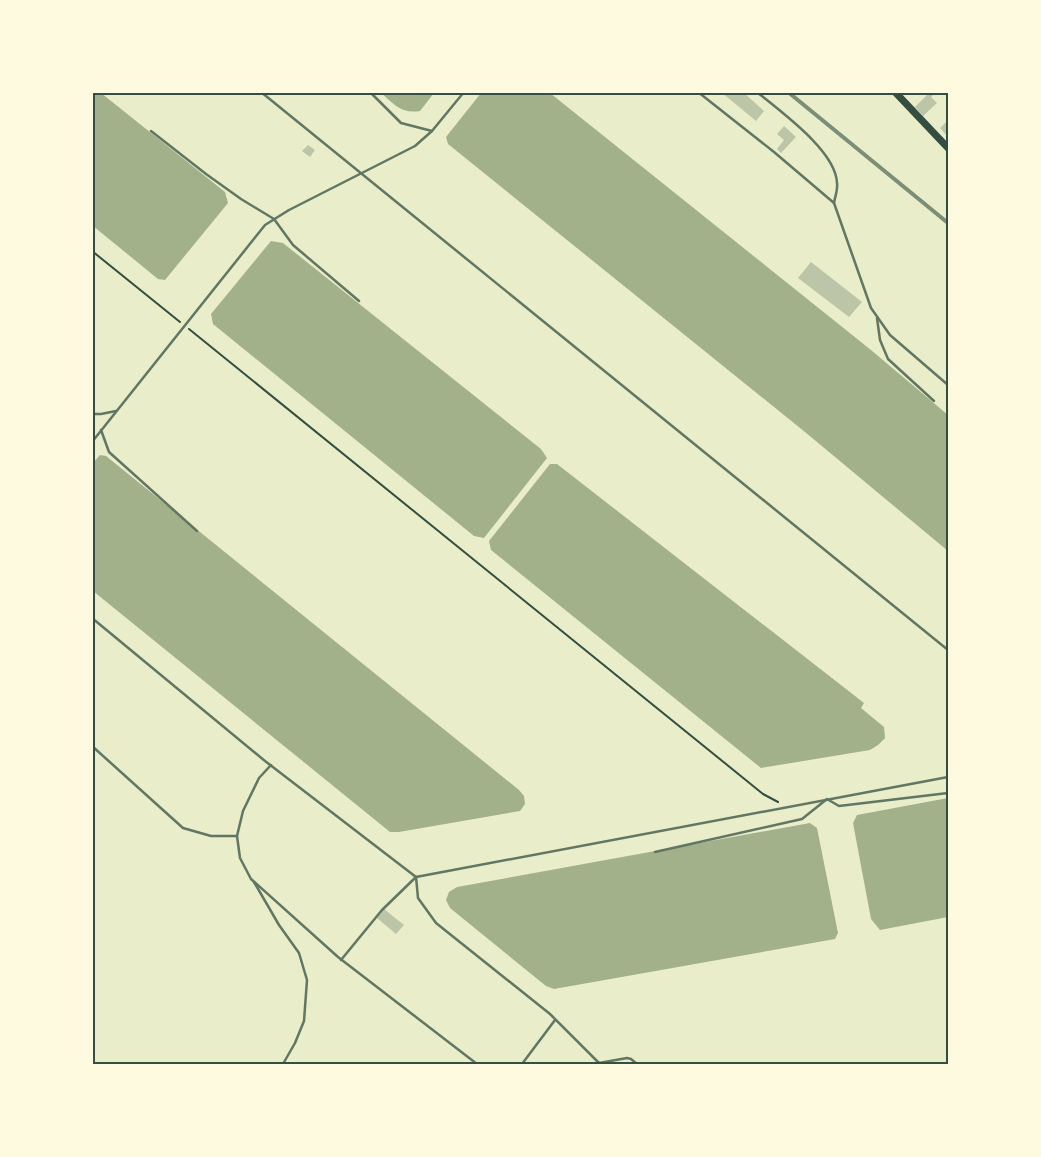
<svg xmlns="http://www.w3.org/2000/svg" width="1041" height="1157" viewBox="0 0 1041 1157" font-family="'Golos Text',sans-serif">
  <rect width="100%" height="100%" fill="#e9edc9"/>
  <!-- water -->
  <g fill="#a3b18a">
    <polygon points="92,93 101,93 225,192 228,203 165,280 158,279 93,226"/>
    <path d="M381,93H434L420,111C401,114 394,104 381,93Z"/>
    <polygon points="481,93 550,93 871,350 948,415 948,551 805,432 448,144 446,137"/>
    <polygon points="271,241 283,243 541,449 547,458 484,538 474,536 213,324 211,314"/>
    <polygon points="100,455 106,456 519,790 524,796 525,804 520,811 399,832 390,832 93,591 92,464"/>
    <polygon points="550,464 557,464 864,703 861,708 884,727 885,738 878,745 870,750 761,768 491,550 489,541"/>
    <polygon points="948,798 948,917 880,930 871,919 853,823 857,815"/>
    <polygon points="810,823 817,828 838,933 835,939 554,989 546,986 450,908 446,900 449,892 457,887"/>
  </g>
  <!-- building -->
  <g fill="#bcc5a7">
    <polygon points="721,92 743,92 764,111 756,121"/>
    <polygon points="930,92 936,92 931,97 937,103 923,116 915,107"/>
    <polygon points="948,120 948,137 940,128"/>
    <polygon points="784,126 796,137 781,153 777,149 784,140 777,134"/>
    <polygon points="308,145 315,150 310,157 302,151"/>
    <polygon points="811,262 862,302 849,317 798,278"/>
    <polygon points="384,909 404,925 396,934 377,918"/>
  </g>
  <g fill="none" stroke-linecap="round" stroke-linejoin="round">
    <!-- path -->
    <g stroke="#344e41" stroke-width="2">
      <polyline points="92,251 180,322"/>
      <polyline points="189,329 763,794 778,802"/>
    </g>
    <!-- service -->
    <g stroke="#617663" stroke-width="2.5">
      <polyline points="261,92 948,650"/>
      <polyline points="370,92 401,123 432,131"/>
      <polyline points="698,92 774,152 834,203 871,308 890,335 948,385"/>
      <path d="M757,92C781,112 836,151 837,183C838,189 835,197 834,203"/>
      <polyline points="151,131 206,174 241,199 274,219 293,245 359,301"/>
      <polyline points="877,318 880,340 888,359 934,401"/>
      <polyline points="92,414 101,414 116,411"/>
      <polyline points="101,430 109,452 197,531"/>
      <polyline points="92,442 265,225 289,210 415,146 432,131 464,92"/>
      <polyline points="92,618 265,761 416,877 948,777"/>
      <polyline points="92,746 183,828 211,836 237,836"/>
      <polyline points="271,765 259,778 243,811 237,836 240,858 251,879 338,957 477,1064"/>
      <polyline points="655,852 802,819 827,799 839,806 948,793"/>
      <polyline points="416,877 418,898 436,923 550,1014 599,1063"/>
      <polyline points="254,882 279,925 299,953 307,980 304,1021 295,1043 283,1064"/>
      <polyline points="341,960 382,910 416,877"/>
      <polyline points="522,1064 555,1020"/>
      <polyline points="576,1064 599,1063"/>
      <polyline points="600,1064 599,1063 627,1058 631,1059 637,1064"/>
    </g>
    <!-- secondary -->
    <polyline stroke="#344e41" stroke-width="7" points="895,92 948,148"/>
    <!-- rail -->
    <polyline stroke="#7c8e77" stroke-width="4" points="788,92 948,223"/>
  </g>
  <!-- border -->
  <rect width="1041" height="1157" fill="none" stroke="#fefae0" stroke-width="188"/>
  <rect x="94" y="94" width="853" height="969" fill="none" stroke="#344e41" stroke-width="2"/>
</svg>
